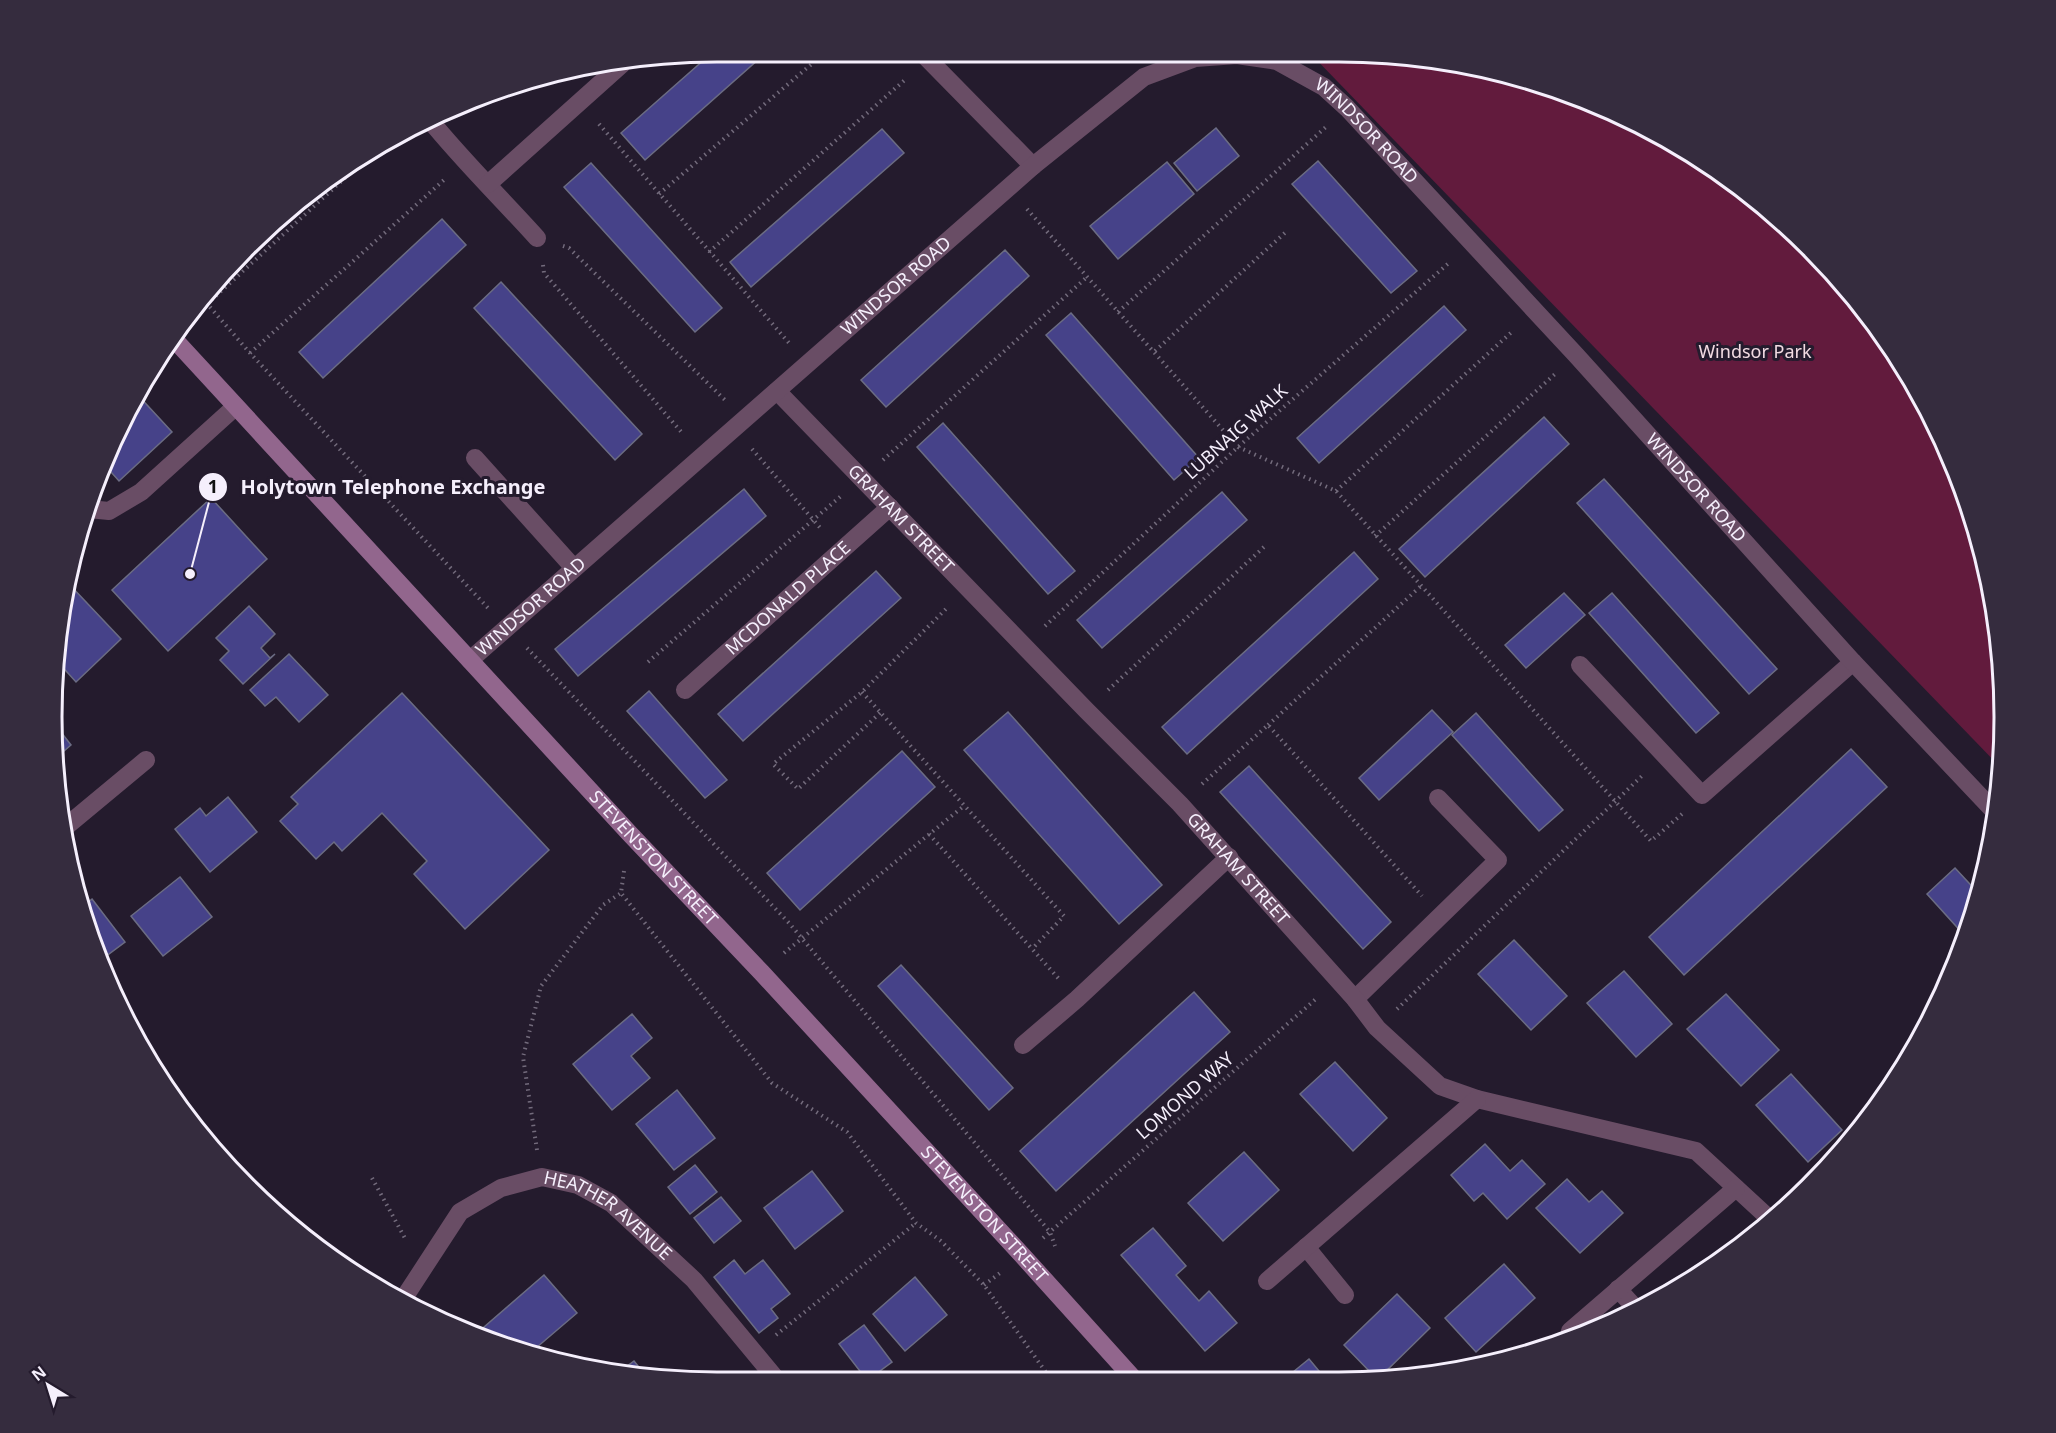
<svg xmlns="http://www.w3.org/2000/svg" width="2056" height="1433" viewBox="0 0 2056 1433" font-family="'Noto Sans',sans-serif">
  <rect width="100%" height="100%" fill="#241b2d"/>
  <!-- green -->
  <polygon fill="#621b3d" points="1308,51 1340,51 1470,64 1594,102 1672,140 1745,189 1840,277 1916,383 1970,502 1999,629 2004,760 2002,769"/>
  <!-- building -->
  <g fill="#464289" stroke="#6b6c83" stroke-width="1.5">
    <polygon points="714,51 768,51 645,160 621,133"/>
    <polygon points="1216,128 1239,156 1197,191 1174,163"/>
    <polygon points="882,129 904,153 751,287 730,262"/>
    <polygon points="1318,161 1417,271 1391,293 1292,184"/>
    <polygon points="1167,162 1194,194 1118,259 1090,226"/>
    <polygon points="591,163 722,308 695,332 564,187"/>
    <polygon points="442,219 466,245 323,378 299,352"/>
    <polygon points="1005,250 1029,276 886,407 861,380"/>
    <polygon points="501,282 642,434 615,460 474,308"/>
    <polygon points="1444,306 1466,330 1319,463 1297,438"/>
    <polygon points="1071,313 1199,458 1174,480 1046,335"/>
    <polygon points="136,393 172,432 119,481 102,462"/>
    <polygon points="1544,417 1569,444 1425,577 1399,549"/>
    <polygon points="943,423 1075,571 1048,594 917,447"/>
    <polygon points="1604,479 1777,669 1749,694 1577,503"/>
    <polygon points="744,489 766,516 578,676 555,649"/>
    <polygon points="1222,492 1247,520 1102,648 1077,620"/>
    <polygon points="211,498 267,559 168,651 112,590"/>
    <polygon points="1354,552 1378,579 1187,754 1162,727"/>
    <polygon points="876,571 901,598 743,741 718,714"/>
    <polygon points="69,584 121,639 76,682 57,661 57,629"/>
    <polygon points="1564,593 1585,615 1526,668 1505,645"/>
    <polygon points="1612,593 1719,713 1696,733 1589,613"/>
    <polygon points="249,606 275,634 261,648 270,658 275,654 243,684 220,660 229,651 216,638"/>
    <polygon points="289,654 328,695 299,722 276,697 265,706 250,690"/>
    <polygon points="649,691 727,780 705,798 627,711"/>
    <polygon points="402,693 549,850 465,929 414,874 427,861 382,813 342,851 334,842 316,859 280,821 298,804 291,797"/>
    <polygon points="1432,710 1453,732 1379,800 1359,778"/>
    <polygon points="1008,712 1162,885 1119,924 964,750"/>
    <polygon points="1476,713 1563,810 1539,831 1452,735"/>
    <polygon points="57,727 71,745 57,757"/>
    <polygon points="1851,749 1887,787 1684,975 1649,937"/>
    <polygon points="902,751 935,787 800,910 767,873"/>
    <polygon points="1249,766 1391,922 1363,949 1220,792"/>
    <polygon points="228,797 257,832 210,872 175,829 200,808 206,816"/>
    <polygon points="1955,868 1980,895 1965,936 1927,894"/>
    <polygon points="180,877 212,917 163,956 131,916"/>
    <polygon points="92,899 125,942 101,960 96,953 86,930 81,908"/>
    <polygon points="1514,940 1567,996 1531,1030 1478,974"/>
    <polygon points="901,965 1013,1088 989,1110 878,986"/>
    <polygon points="1624,971 1672,1024 1636,1057 1587,1003"/>
    <polygon points="1194,992 1230,1032 1056,1191 1020,1151"/>
    <polygon points="1726,994 1779,1050 1741,1086 1687,1029"/>
    <polygon points="632,1014 652,1038 631,1056 650,1078 612,1110 573,1064"/>
    <polygon points="1335,1062 1387,1118 1353,1151 1300,1094"/>
    <polygon points="1791,1074 1842,1130 1808,1162 1756,1105"/>
    <polygon points="677,1090 715,1138 674,1170 636,1124"/>
    <polygon points="1485,1144 1510,1171 1522,1160 1545,1184 1507,1219 1483,1193 1474,1201 1451,1175"/>
    <polygon points="1244,1152 1279,1190 1223,1241 1188,1203"/>
    <polygon points="695,1165 717,1192 690,1214 668,1187"/>
    <polygon points="812,1171 843,1211 795,1249 764,1208"/>
    <polygon points="1567,1179 1589,1202 1602,1191 1623,1213 1580,1253 1536,1208"/>
    <polygon points="721,1197 741,1221 714,1243 694,1218"/>
    <polygon points="1153,1228 1186,1266 1176,1275 1199,1301 1209,1291 1237,1323 1205,1351 1121,1255"/>
    <polygon points="734,1260 745,1274 763,1260 790,1294 771,1309 778,1318 759,1333 714,1277"/>
    <polygon points="1504,1264 1535,1298 1476,1352 1445,1318"/>
    <polygon points="544,1275 577,1313 529,1354 476,1334"/>
    <polygon points="915,1277 947,1315 905,1351 873,1314"/>
    <polygon points="1397,1294 1430,1328 1380,1377 1375,1377 1344,1345"/>
    <polygon points="864,1325 892,1362 869,1379 866,1379 839,1344"/>
    <polygon points="1309,1359 1324,1377 1287,1377"/>
    <polygon points="634,1361 646,1376 619,1372"/>
  </g>
  <g fill="none" stroke-linecap="round" stroke-linejoin="round">
    <!-- path -->
    <g stroke="#736b7c" stroke-width="4" stroke-dasharray="1.5 4.5" stroke-linecap="butt">
      <polyline points="599,124 789,343"/>
      <polyline points="659,194 827,51"/>
      <polyline points="1027,209 1238,447 1336,491 1651,841 1682,814"/>
      <polyline points="563,246 569,248 725,400"/>
      <polyline points="709,252 907,78"/>
      <polyline points="543,265 544,273 683,434"/>
      <polyline points="202,298 250,353 488,608"/>
      <polyline points="207,304 381,145"/>
      <polyline points="1118,312 1326,127"/>
      <polyline points="1155,351 1288,230"/>
      <polyline points="250,353 444,180"/>
      <polyline points="752,449 822,530"/>
      <polyline points="883,460 1087,277"/>
      <polyline points="1336,491 1514,330"/>
      <polyline points="1375,536 1555,374"/>
      <polyline points="1045,626 1238,447 1450,262"/>
      <polyline points="527,648 789,923 1050,1232 1055,1246"/>
      <polyline points="648,662 841,496"/>
      <polyline points="1108,690 1264,547"/>
      <polyline points="862,692 1064,916 1032,949"/>
      <polyline points="880,713 798,789 773,764 862,692 948,607"/>
      <polyline points="1268,725 1421,586"/>
      <polyline points="1202,784 1268,725 1422,896"/>
      <polyline points="929,834 1059,979"/>
      <polyline points="624,871 621,893 772,1083 847,1132 916,1223 941,1241 984,1285 1050,1378"/>
      <polyline points="784,953 965,805"/>
      <polyline points="1397,1009 1644,774"/>
      <polyline points="537,1150 523,1057 541,986 603,905 621,893"/>
      <polyline points="372,1178 406,1240"/>
      <polyline points="1043,1238 1317,998"/>
      <polyline points="984,1285 1000,1273"/>
      <polyline points="776,1335 916,1223"/>
    </g>
    <!-- service -->
    <g stroke="#694d65" stroke-width="18">
      <polyline points="475,458 574,568"/>
      <polyline points="89,509 109,511 141,492 235,407"/>
      <polyline points="1580,665 1702,795 1853,662"/>
      <polyline points="1355,999 1498,860 1438,798"/>
      <polyline points="1023,1045 1077,999 1229,857"/>
    </g>
    <!-- minor -->
    <g stroke="#694d65" stroke-width="18">
      <polyline points="920,51 1033,166"/>
      <path d="M429,119C463,161 501,198 537,238"/>
      <polyline points="488,184 622,64"/>
      <path id="s1" d="M777,391L1086,710L1180,804L1355,999L1377,1028L1440,1086L1477,1099L1696,1151L1772,1221"/>
      <path id="s2" d="M470,660L1033,166L1144,77L1195,58L1237,55L1277,61L1324,87L1347,108L1576,355L1853,662L1995,812"/>
      <path id="s3" d="M685,690L890,507"/>
      <polyline points="63,829 146,760"/>
      <polyline points="1306,1247 1345,1295"/>
      <polyline points="1267,1281 1477,1099"/>
      <polyline points="1618,1289 1638,1311"/>
      <path id="s4" d="M402,1301L460,1212L501,1188L542,1177L578,1185L611,1203L694,1280L777,1380"/>
      <polyline points="1570,1331 1736,1188"/>
    </g>
    <!-- secondary -->
    <path stroke="#92668d" stroke-width="18" id="s5" d="M173,338L630,834L762,973L1022,1255L1133,1378"/>
  </g>
  <g text-anchor="middle" stroke-width="6" stroke-linejoin="round" paint-order="stroke">
    <!-- street labels -->
    <g font-size="18" fill="#f5effc" stroke="#241b2d">
      <text dy="6" stroke="none"><textPath href="#s2" startOffset="1143">WINDSOR ROAD</textPath></text>
      <text dy="6" stroke="none"><textPath href="#s2" startOffset="567">WINDSOR ROAD</textPath></text>
      <text transform="translate(1236 432) rotate(-42)" y="6">LUBNAIG WALK</text>
      <text dy="6" stroke="none"><textPath href="#s2" startOffset="1629">WINDSOR ROAD</textPath></text>
      <text dy="6" stroke="none"><textPath href="#s1" startOffset="178">GRAHAM STREET</textPath></text>
      <text dy="6" stroke="none"><textPath href="#s3" startOffset="138">MCDONALD PLACE</textPath></text>
      <text dy="6" stroke="none"><textPath href="#s2" startOffset="81">WINDSOR ROAD</textPath></text>
      <text dy="6" stroke="none"><textPath href="#s5" startOffset="708">STEVENSTON STREET</textPath></text>
      <text dy="6" stroke="none"><textPath href="#s1" startOffset="664">GRAHAM STREET</textPath></text>
      <text transform="translate(1185 1096) rotate(-41)" y="6">LOMOND WAY</text>
      <text dy="6" stroke="none"><textPath href="#s5" startOffset="1194">STEVENSTON STREET</textPath></text>
      <text dy="6" stroke="none"><textPath href="#s4" startOffset="274">HEATHER AVENUE</textPath></text>
    </g>
    <!-- park labels -->
    <g font-size="18" fill="#f2dae2" stroke="#241b2d">
      <text x="1755" y="358">Windsor Park</text>
    </g>
  </g>
  <!-- crop -->
  <path d="M0 0H2056V1433H0ZM717 62H1339A655 655 0 0 1 1994 717V717A655 655 0 0 1 1339 1372H717A655 655 0 0 1 62 717V717A655 655 0 0 1 717 62Z" fill="#352c3e" fill-rule="evenodd"/>
  <path fill="none" stroke="#f5effc" stroke-width="3" d="M717 62H1339A655 655 0 0 1 1994 717V717A655 655 0 0 1 1339 1372H717A655 655 0 0 1 62 717V717A655 655 0 0 1 717 62Z"/>
  <!-- callouts -->
  <path fill="none" stroke="#f5effc" stroke-width="2" d="M190 574L213 487"/>
  <g fill="#f5effc" stroke="#241b2d" stroke-width="2">
    <circle cx="190" cy="574" r="6"/>
    <circle cx="213" cy="487" r="15"/>
  </g>
  <g font-size="18" text-anchor="middle" font-weight="bold" fill="#111">
    <text x="213" y="493">1</text>
  </g>
  <g font-size="20" text-anchor="middle" font-weight="bold" fill="#f5effc" stroke="#241b2d" stroke-width="6" stroke-linejoin="round" paint-order="stroke">
    <text x="393" y="494">Holytown Telephone Exchange</text>
  </g>
  <!-- north arrow -->
  <g transform="translate(48 1385) rotate(322)" stroke="#241b2d" stroke-width="4.5" paint-order="stroke">
  <path d="M0-4.5L10 22L0 15L-10 22Z" fill="#f5effc"/>
  <text y="-9" font-size="16" font-weight="bold" text-anchor="middle" fill="#f5effc">N</text>
  </g>
</svg>
